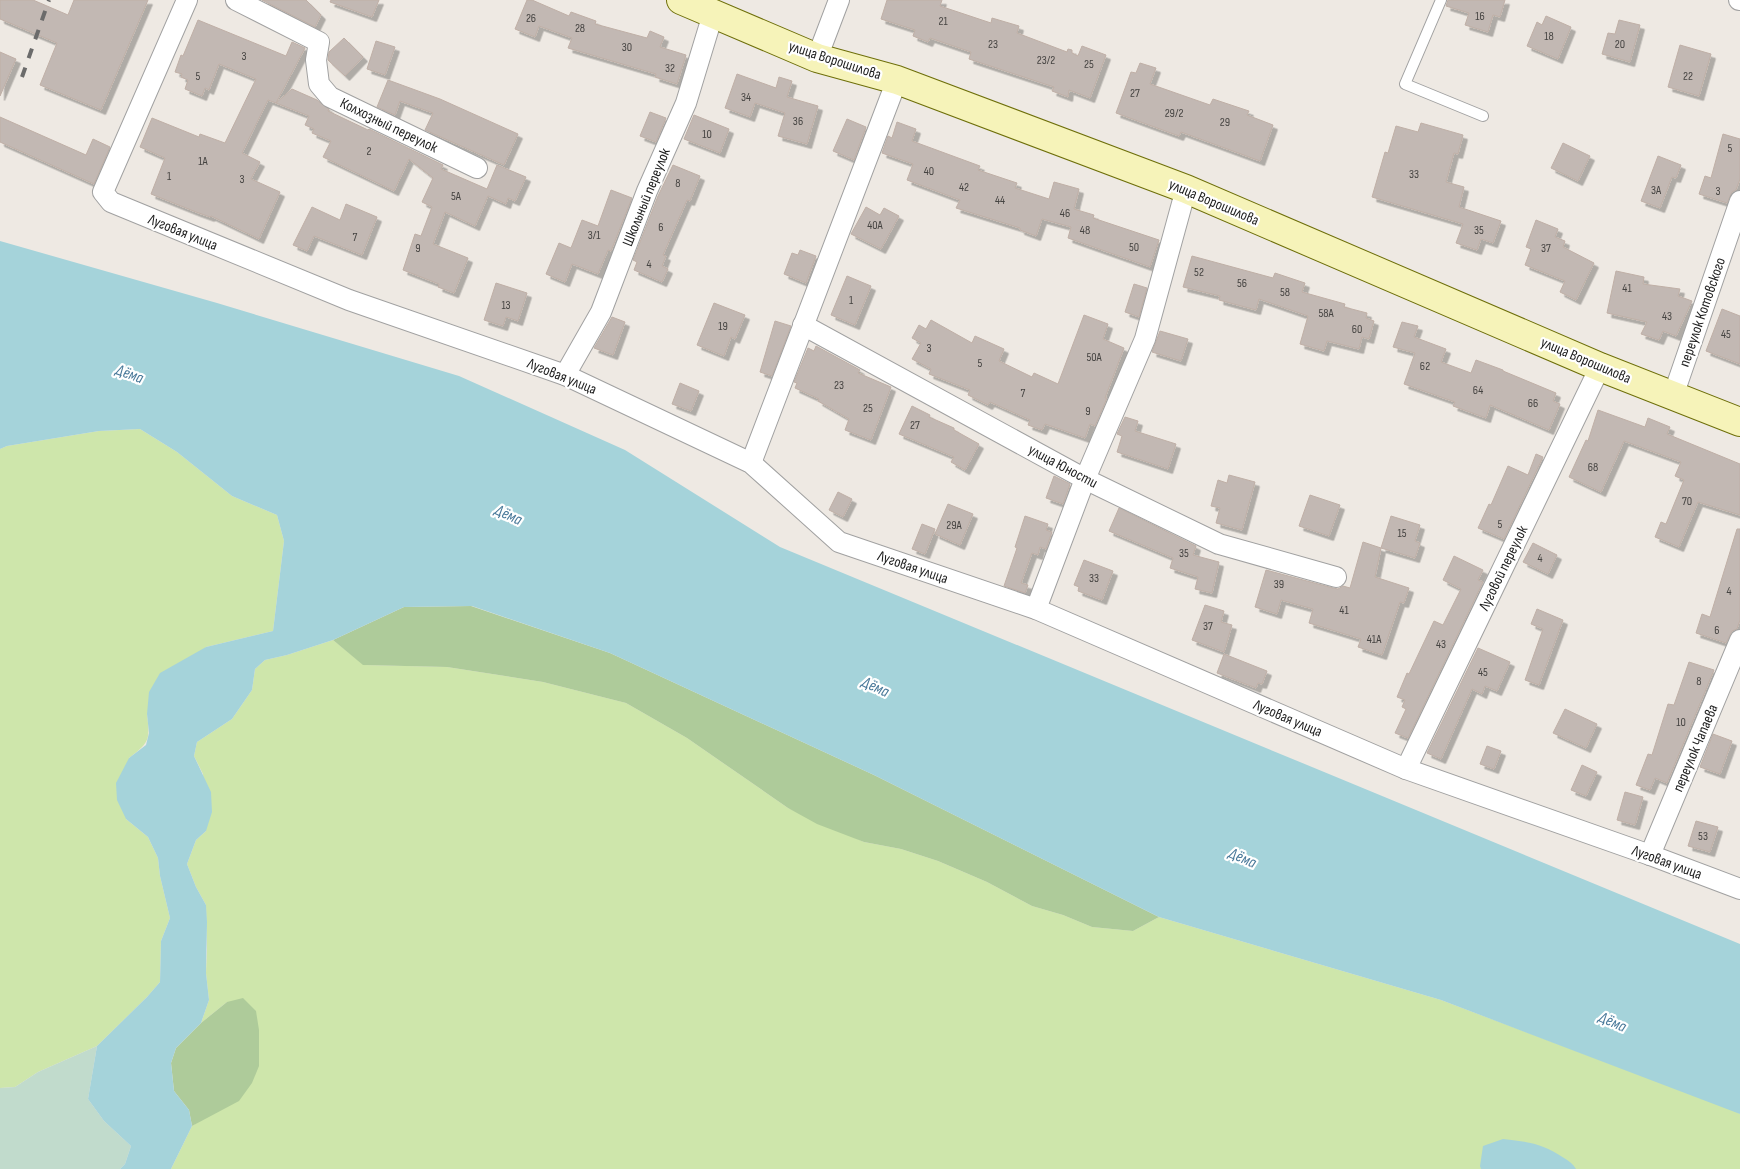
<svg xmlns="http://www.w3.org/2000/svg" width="1740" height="1169" viewBox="0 0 1740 1169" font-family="'Sofia Sans Condensed',sans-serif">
  <defs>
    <filter id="shadow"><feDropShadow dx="4.5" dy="4.5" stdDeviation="0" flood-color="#0004"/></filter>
  </defs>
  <rect width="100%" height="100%" fill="#eee9e3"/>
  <!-- grass -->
  <g fill="#cee6ab">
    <path d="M140,429L177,452L232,496L277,515L284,541L273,631L206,647L147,714C150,740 150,742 129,758L126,819L148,837L158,858L160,876L170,918L161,941L160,982L147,997L97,1046L38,1072L15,1087L0,1088V449L7,446L99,431Z"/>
    <polygon points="333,640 364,665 447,667 543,682 626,703 687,738 788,808 864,842 901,849 938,861 987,882 1032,906 1063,915 1092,927 1133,931 1159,917 1441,1000 1735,1111 1740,1114 1740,1169 171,1169 192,1126 208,1116 227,1002 201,1023 209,1000 206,973 207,949 206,905 196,887 187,864 196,840 206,831 203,774 194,756 197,742 232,719 252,690 255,669 265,660 287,655"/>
  </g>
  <!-- forest -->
  <g fill="#aecb9a">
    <polygon points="471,606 610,653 874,775 1159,917 1133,931 1092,927 1063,915 1032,906 987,882 938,861 901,849 864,842 817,824 788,808 687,738 626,703 543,682 447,667 363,665 333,640 404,607"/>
    <polygon points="243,998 256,1011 259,1030 259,1066 252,1083 239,1101 192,1126 189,1110 174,1091 171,1063 176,1048 201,1023 227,1002"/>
  </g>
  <!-- wetland -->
  <polygon fill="#c1dbcc" points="97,1046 88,1099 104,1121 131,1146 125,1164 120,1169 0,1169 0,1088 15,1087 38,1072"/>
  <!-- water -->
  <g fill="#a5d3da">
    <polygon points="0,241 217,303 459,376 625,450 780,547 1740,944 1740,1114 1441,1000 1159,917 874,775 610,653 472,606 404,607 333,640 287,655 265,660 255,669 252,690 232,719 197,742 194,756 211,792 212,812 206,831 196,840 187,864 196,887 206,905 207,922 206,973 209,1000 201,1023 176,1048 171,1063 174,1091 189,1110 192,1126 171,1169 120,1169 125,1164 131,1146 104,1121 88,1099 97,1046 147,997 160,982 161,941 170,918 160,876 158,858 148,837 126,819 117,800 116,783 129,758 146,745 149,733 147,714 149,692 160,673 206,647 273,631 284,541 277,515 232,496 177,452 140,429 99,431 7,446 0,449"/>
    <path d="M1503,1139C1529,1142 1542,1143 1564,1158C1569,1161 1573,1164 1576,1169H1481L1480,1166L1483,1146Z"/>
  </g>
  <!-- building -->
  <g fill="#c2b8b3" stroke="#bfafa6" filter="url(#shadow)">
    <polygon points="0,0 33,0 68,15 74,0 148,0 101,110 40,85 57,43 0,19"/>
    <polygon points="262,0 306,0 321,15 315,27"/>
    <polygon points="331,0 379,0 372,17 330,2"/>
    <polygon points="527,0 532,0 569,16 571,12 596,21 595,24 647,38 650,31 664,37 660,47 686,55 677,84 655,77 656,74 568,48 572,38 539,26 535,37 515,29"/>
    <polygon points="887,0 942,0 940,6 991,23 992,18 1019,26 1017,33 1067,52 1068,49 1072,50 1072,53 1078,56 1082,46 1106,55 1090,98 1069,90 1068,97 1052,91 1054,87 969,59 971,52 930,38 928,42 913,36 915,30 881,19"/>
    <polygon points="1448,0 1505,0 1500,17 1493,15 1488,32 1465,25 1469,13 1446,6"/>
    <polygon points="1546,16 1571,27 1558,59 1527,46 1537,22 1542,25"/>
    <polygon points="198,20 286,56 292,42 305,48 276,103 268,100 242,153 260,162 251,179 280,192 259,239 211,216 210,217 196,212 151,194 165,158 140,147 152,118 199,137 200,134 225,143 256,79 219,64 209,90 205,88 202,96 185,89 188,80 181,77 182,74 175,72 181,55 183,56"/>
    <polygon points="1619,20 1640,25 1630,62 1602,54 1608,33 1615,34"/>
    <polygon points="344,38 363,57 345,76 328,60 329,52"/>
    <polygon points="376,41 395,47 385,75 367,69"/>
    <polygon points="1680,45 1711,54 1699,96 1668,87"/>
    <polygon points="0,52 16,59 0,96"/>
    <polygon points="1140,63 1156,68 1150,84 1210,105 1213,99 1249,111 1247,115 1273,125 1260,161 1181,132 1179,136 1116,113 1131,72 1136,73"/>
    <polygon points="737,74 776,88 779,77 792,81 787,97 818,106 807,144 778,136 785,113 755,103 750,117 725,108"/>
    <polygon points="388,80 440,99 518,134 504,165 425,130 433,113 400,101 395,115 377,107"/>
    <polygon points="292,89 317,100 329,109 328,111 368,130 369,129 443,165 441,169 487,189 497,165 526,177 515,201 508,198 506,204 488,196 475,226 445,212 433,244 468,258 454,293 438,287 439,284 403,270 415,234 421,236 432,207 422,202 433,178 409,159 394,191 323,157 331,141 312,133 314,129 305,125 309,116 276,103"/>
    <polygon points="650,112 666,118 656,142 640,136"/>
    <polygon points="694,115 729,129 720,153 684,139"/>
    <polygon points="0,117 86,155 93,139 110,147 94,184 0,142"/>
    <polygon points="847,119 866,127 854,160 833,151"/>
    <polygon points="897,122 916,129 912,141 980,166 978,170 1017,183 1015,188 1049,199 1054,182 1079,189 1074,209 1094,215 1093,218 1159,240 1150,267 1068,238 1071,227 1042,219 1036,236 1020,230 1020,228 956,208 960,200 907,180 913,164 882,153 888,136 892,138"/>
    <polygon points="1421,123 1463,135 1458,154 1454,153 1446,182 1464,187 1459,207 1501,221 1493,243 1481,239 1477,250 1456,243 1463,224 1372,197 1385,152 1388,153 1396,126 1418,132"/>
    <polygon points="1723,134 1740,139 1740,179 1736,190 1732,192 1727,203 1699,194 1705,176 1711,178"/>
    <polygon points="1563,143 1590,156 1578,181 1551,168"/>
    <polygon points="1658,156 1681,165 1676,178 1672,177 1660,208 1641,201"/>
    <polygon points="673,165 700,176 690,201 687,200 663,255 666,256 662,266 668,269 662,282 634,270 637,262 633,260 658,196"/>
    <polygon points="611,190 632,198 611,251 608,250 598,274 572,264 565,282 546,274 559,243 571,248 582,220 598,226"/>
    <polygon points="346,204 377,217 362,255 314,236 307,251 293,245 312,207 340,220"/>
    <polygon points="866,207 880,215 884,208 899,216 881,249 851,234"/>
    <polygon points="1536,220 1558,229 1555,237 1565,241 1563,247 1594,263 1576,300 1560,292 1565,281 1525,265 1531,249 1526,247"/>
    <polygon points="800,250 816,256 806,283 784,274 792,253 798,255"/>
    <polygon points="1192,256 1273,278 1275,273 1305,283 1302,292 1345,304 1344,307 1367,313 1366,318 1374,321 1369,339 1362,337 1359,349 1327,341 1324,351 1300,344 1308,316 1259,299 1256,310 1219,300 1220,296 1183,287"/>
    <polygon points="1616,271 1644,277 1643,284 1680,289 1678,296 1692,301 1676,336 1663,331 1659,340 1641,334 1647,322 1607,313"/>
    <polygon points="847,276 871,286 855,325 831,315"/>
    <polygon points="496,283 527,293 518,321 506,317 503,326 484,320"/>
    <polygon points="1134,284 1147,288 1139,317 1125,312"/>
    <polygon points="714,303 745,315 735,339 731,337 724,356 697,345"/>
    <polygon points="1722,309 1740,316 1740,364 1706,351"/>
    <polygon points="1084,315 1108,324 1103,339 1124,348 1105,398 1107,398 1095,426 1090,424 1085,438 1045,424 1042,430 1028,425 1030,420 990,402 988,405 968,395 970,390 929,374 931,369 912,359 921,343 912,338 919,325 926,329 931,320 972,343 975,336 1004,349 999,361 1032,377 1034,373 1058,384"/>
    <polygon points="612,317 625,322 613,355 594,348"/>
    <polygon points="775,321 791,326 772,376 760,372"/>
    <polygon points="1402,322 1418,326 1414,337 1446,349 1441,362 1471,373 1476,360 1503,370 1503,371 1556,393 1553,401 1560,404 1549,430 1490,405 1486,418 1453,406 1455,402 1404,384 1415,353 1393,347"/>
    <polygon points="1160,331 1188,339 1181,361 1152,352"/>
    <polygon points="816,346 860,370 858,373 891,387 871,440 845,430 849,419 818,401 819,399 795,388 797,383 794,382 808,348 814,351"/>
    <polygon points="680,383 699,391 691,411 672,404"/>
    <polygon points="912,406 930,415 929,417 954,428 954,430 979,444 965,470 951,462 954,457 899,434"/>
    <polygon points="1598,410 1645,427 1648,418 1670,427 1667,434 1740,464 1740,515 1698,502 1679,547 1655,537 1661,522 1666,524 1684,480 1675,476 1681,462 1624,441 1601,492 1569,477 1586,440 1588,441"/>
    <polygon points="1125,417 1138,421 1135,431 1176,444 1168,469 1117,452 1122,436 1117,434"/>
    <polygon points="1536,454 1543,457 1504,539 1478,528 1489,504 1491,505 1508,466 1528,475"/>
    <polygon points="1229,475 1255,482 1242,530 1216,523 1220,508 1211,506 1218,480 1227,483"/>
    <polygon points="1054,476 1070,484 1063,504 1046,498"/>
    <polygon points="838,492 852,499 843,517 829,510"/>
    <polygon points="1310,495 1340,505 1329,536 1299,526"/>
    <polygon points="948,504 973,514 960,545 935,534"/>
    <polygon points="1119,508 1196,546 1193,555 1219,562 1212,593 1195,589 1198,577 1170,568 1173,558 1109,531"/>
    <polygon points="1025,516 1048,524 1046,530 1052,532 1046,549 1040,547 1038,555 1032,553 1021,583 1028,585 1025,593 1004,586 1017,548 1015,547"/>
    <polygon points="1391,516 1420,525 1415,541 1420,543 1415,558 1381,548"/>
    <polygon points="922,524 935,529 925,554 912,549"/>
    <polygon points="1737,529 1740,529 1740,620 1737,629 1732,631 1726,643 1696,633 1702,614 1710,617"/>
    <polygon points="1363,542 1381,548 1375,577 1409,588 1404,603 1400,602 1382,655 1358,647 1361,639 1309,623 1313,609 1281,600 1277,614 1255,607 1266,570 1333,588 1338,589 1343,586 1350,588"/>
    <polygon points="1533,543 1557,555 1548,574 1523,562"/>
    <polygon points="1454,556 1483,570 1478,580 1483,582 1408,738 1395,733 1406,709 1402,707 1405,700 1397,697 1407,673 1409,674 1434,621 1443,625 1461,589 1443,580"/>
    <polygon points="1084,560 1113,571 1102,600 1078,591 1079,587 1074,585"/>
    <polygon points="1205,605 1224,611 1221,622 1232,625 1224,652 1192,640"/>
    <polygon points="1537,609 1563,620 1539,685 1525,680 1543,629 1531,624"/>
    <polygon points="1478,648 1510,662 1497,691 1485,686 1482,694 1472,689 1441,759 1427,753"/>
    <polygon points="1224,654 1267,671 1262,684 1258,683 1256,688 1217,673"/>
    <polygon points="1689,662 1714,670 1667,783 1655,778 1650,790 1636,785 1648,754 1652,755 1668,704 1674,705"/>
    <polygon points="1565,709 1597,724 1586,748 1553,733"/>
    <polygon points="1713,734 1732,741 1720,774 1700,767"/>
    <polygon points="1487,746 1501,751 1494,769 1480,764"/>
    <polygon points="1582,765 1597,772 1586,796 1571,790"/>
    <polygon points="1625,792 1643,797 1635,825 1617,820"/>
    <polygon points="1696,821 1718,827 1710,852 1688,846"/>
  </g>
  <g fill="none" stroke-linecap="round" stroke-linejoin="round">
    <defs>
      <polyline id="lane" points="1441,0 1405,84 1483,116"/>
      <g id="street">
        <polyline points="187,0 103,192 111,202 349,300 565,375 751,463 839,542 1036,609 1406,769 1650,855 1740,889"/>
        <polyline points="236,0 319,42 316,60 319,84 330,97 477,168"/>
        <polyline points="1739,0 1740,0"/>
        <polyline points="817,58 839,0"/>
        <polyline points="803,325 1085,479 1219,544 1336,577"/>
        <polyline points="565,375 601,312 647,191 686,103 713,14"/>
        <polyline points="1673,396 1740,201"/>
        <polyline points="751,463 897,80"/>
        <polyline points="1036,609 1085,479 1145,339 1186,189"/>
        <polyline points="1406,769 1600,367"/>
        <polyline points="1650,855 1740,640"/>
      </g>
      <polyline id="secondary" points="681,0 817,58 897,80 1186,189 1600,367 1740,422"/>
    </defs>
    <!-- lane casing -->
    <use href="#lane" stroke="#a1a1a1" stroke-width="12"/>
    <!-- street casing -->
    <use href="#street" stroke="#a1a1a1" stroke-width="22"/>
    <!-- secondary casing -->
    <use href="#secondary" stroke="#6e6f0a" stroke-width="30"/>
    <!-- lane -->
    <use href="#lane" stroke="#fff" stroke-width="10"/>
    <!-- street -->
    <use href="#street" stroke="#fff" stroke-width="20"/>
    <!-- secondary -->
    <use href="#secondary" stroke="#f6f3b9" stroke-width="28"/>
    <!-- rail -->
    <polyline stroke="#6b6b6b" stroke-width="4" stroke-dasharray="10 10" stroke-linecap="butt" points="22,77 49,0"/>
  </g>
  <g text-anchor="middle" stroke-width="4.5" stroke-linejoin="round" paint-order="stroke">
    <!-- number labels -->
    <g font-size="12" fill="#464442">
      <text x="1480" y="20">16</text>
      <text x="531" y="22">26</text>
      <text x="943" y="25">21</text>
      <text x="580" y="32">28</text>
      <text x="1549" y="40">18</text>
      <text x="993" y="48">23</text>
      <text x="1620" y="48">20</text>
      <text x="627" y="51">30</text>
      <text x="244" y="60">3</text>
      <text x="1046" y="64">23/2</text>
      <text x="1089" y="68">25</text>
      <text x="670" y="72">32</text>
      <text x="198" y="80">5</text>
      <text x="1688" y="80">22</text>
      <text x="1135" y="97">27</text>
      <text x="746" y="101">34</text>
      <text x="1174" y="117">29/2</text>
      <text x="798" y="125">36</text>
      <text x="1225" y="126">29</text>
      <text x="707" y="138">10</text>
      <text x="1730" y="152">5</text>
      <text x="369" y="155">2</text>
      <text x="203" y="165">1А</text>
      <text x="929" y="175">40</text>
      <text x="1414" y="178">33</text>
      <text x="169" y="180">1</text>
      <text x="242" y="183">3</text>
      <text x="678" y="187">8</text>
      <text x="964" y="191">42</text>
      <text x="1656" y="194">3А</text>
      <text x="1718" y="195">3</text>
      <text x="456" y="200">5А</text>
      <text x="1000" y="204">44</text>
      <text x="1065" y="217">46</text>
      <text x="875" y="229">40А</text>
      <text x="661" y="231">6</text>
      <text x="1085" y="234">48</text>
      <text x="1479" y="234">35</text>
      <text x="594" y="239">3/1</text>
      <text x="355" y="241">7</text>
      <text x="1134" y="251">50</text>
      <text x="418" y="252">9</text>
      <text x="1546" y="252">37</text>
      <text x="649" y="268">4</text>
      <text x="1199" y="276">52</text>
      <text x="1242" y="287">56</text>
      <text x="1627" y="292">41</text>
      <text x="1285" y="296">58</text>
      <text x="851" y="304">1</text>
      <text x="506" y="309">13</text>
      <text x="1326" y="317">58А</text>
      <text x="1667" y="320">43</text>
      <text x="723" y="330">19</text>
      <text x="1357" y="333">60</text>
      <text x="1726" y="338">45</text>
      <text x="929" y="352">3</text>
      <text x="1094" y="361">50А</text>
      <text x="980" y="367">5</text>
      <text x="1425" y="370">62</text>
      <text x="839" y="389">23</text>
      <text x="1478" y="394">64</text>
      <text x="1023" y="397">7</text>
      <text x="1533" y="407">66</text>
      <text x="868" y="412">25</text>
      <text x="1088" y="415">9</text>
      <text x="915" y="429">27</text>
      <text x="1593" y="471">68</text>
      <text x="1687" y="505">70</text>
      <text x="1500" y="528">5</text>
      <text x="954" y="529">29А</text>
      <text x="1402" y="537">15</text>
      <text x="1184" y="557">35</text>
      <text x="1540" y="562">4</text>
      <text x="1094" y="582">33</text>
      <text x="1279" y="588">39</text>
      <text x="1729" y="595">4</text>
      <text x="1344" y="614">41</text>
      <text x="1208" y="630">37</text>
      <text x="1717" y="634">6</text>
      <text x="1374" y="643">41А</text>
      <text x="1441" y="648">43</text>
      <text x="1483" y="676">45</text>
      <text x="1699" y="685">8</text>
      <text x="1681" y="726">10</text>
      <text x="1703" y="840">53</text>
    </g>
    <!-- street labels -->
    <g font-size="15" fill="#1d1d1d" stroke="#fff">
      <text transform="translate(835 60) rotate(18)" y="5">улица Ворошилова</text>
      <text transform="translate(389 125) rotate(26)" y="5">Колхозный переулок</text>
      <text transform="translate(646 197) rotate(-68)" y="5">Школьный переулок</text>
      <text transform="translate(1214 202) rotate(23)" y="5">улица Ворошилова</text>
      <text transform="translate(183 232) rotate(22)" y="5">Луговая улица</text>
      <text transform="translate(1702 312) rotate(-71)" y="5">переулок Котовского</text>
      <text transform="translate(1586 360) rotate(23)" y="5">улица Ворошилова</text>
      <text transform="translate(562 376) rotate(22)" y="5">Луговая улица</text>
      <text transform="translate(1063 466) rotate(28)" y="5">улица Юности</text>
      <text transform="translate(913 567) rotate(19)" y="5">Луговая улица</text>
      <text transform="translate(1503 568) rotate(-64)" y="5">Луговой переулок</text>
      <text transform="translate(1288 718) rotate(23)" y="5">Луговая улица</text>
      <text transform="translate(1695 748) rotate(-67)" y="5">переулок Чапаева</text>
      <text transform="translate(1667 862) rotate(20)" y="5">Луговая улица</text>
    </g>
    <!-- water labels -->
    <g font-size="16" font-style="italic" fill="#487899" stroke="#fff">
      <text transform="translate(130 373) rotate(20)" y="6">Дёма</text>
      <text transform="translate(509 514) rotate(25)" y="6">Дёма</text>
      <text transform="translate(876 686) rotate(25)" y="6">Дёма</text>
      <text transform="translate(1243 857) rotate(24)" y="6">Дёма</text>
      <text transform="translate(1613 1021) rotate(24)" y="6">Дёма</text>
    </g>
  </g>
</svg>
